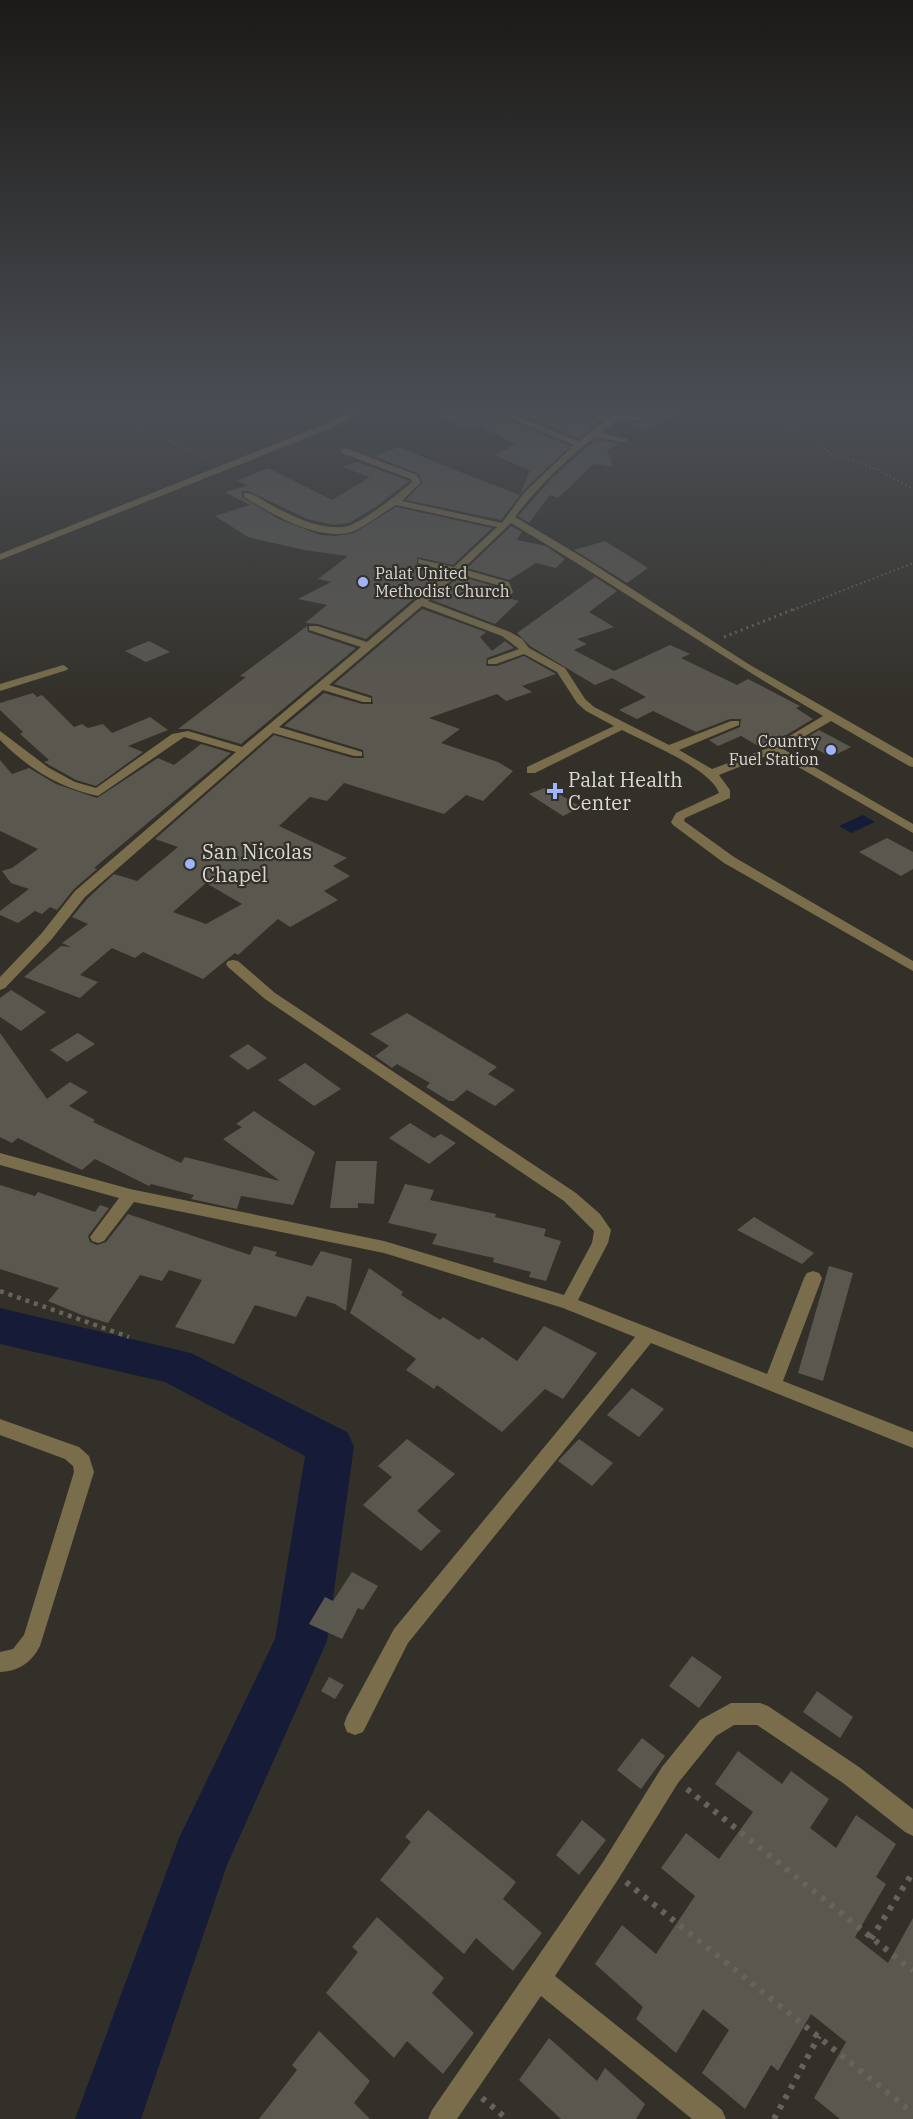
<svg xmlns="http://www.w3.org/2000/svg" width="913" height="2119" viewBox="0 0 913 2119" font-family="'IBM Plex Serif',serif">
  <rect width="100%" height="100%" fill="#333029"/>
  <!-- water -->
  <polygon fill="#161c38" points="863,815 875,822 851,833 839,826"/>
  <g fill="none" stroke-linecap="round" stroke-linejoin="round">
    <!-- river -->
    <polygon fill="#161c38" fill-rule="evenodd" points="0,1308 191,1353 347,1432 354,1446 327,1641 227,1865 141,2119 75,2119 179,1838 275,1639 305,1456 165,1382 0,1344"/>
  </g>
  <!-- building -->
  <g fill="#5a574f" fill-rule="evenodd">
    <polygon points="473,407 481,407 570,446 520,494 530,471 495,455 516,444 479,426 468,429 440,416"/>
    <polygon points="500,407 567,407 600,422 579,438"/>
    <polygon points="633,407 694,407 647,430 631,423 639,423 641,421 641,416 628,413"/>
    <polygon points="596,439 619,444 607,450 613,467 594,464 558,498 550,495 529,523 518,516 554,476"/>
    <polygon points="399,447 465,474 520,495 501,520 406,500 423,482 419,474 374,456"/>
    <polygon points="358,462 409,481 377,506 349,523 334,525 307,519 248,491 242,491 242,497 279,519 320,535 335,536 354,533 396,507 492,528 453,565 417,557 417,565 444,573 366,639 318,624 305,623 327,605 298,599 331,582 318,579 348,556 304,550 248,537 215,516 250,505 225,492 248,485 236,481 268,468 332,500 370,477 342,467"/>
    <polygon points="511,526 522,532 517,540 546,546 565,559 556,568 536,563 509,580 467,568"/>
    <polygon points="605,541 648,568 627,583 574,550"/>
    <polygon points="459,576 497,587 489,593 519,601 495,624 432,600"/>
    <polygon points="595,577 617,591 589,612 614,627 577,639 587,644 574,650 614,671 670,645 690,654 681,658 737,685 748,679 800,706 796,708 813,719 788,734 758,746 741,736 718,746 709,740 740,727 741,719 730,719 696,732 653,711 637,719 619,710 646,697 612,678 595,685 530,646 517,633"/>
    <path d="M422,609L486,632L480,637L492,651L505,641L514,648L487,658L486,666H497L524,656L556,674L522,686L532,692L506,701L497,694L429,718L460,729L441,743L498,762L513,771L483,801L466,795L444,814L344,783L327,801L310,797L279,826L347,858L333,866L350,876L324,891L338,900L290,927L278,919L238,955L235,953L203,979L143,952L135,958L112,948L80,975L98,982L80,998L24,977L61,946L71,947L62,943L88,924L72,917L87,899L114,874L137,881L178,847L155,839L274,735L353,758H364L363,750L284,726L324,693L362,704H373L372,696L334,684ZM206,883L242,904L206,924L173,912Z"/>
    <polygon points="307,626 308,632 356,648 241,744 189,729 178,729 246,677 240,676"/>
    <polygon points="149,641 170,652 146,662 125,651"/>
    <polygon points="33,693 37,697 42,695 74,727 82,724 88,728 103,724 112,733 150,717 168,730 128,746 143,752 96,786 76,780 44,762 49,760 20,734 23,732 0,710 0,703"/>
    <polygon points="819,730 851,747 831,757 801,741"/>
    <polygon points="201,744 231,753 94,868 97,869 74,889 57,910 50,907 42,914 35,911 18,923 0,915 0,911 29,889 11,883 2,871 12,868 38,849 0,831 0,760 12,774 29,768 56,784 97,798 158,758 174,765"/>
    <polygon points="547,787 581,807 563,816 529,794"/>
    <polygon points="887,838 913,852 913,869 901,876 859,852"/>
    <polygon points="11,990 46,1012 21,1031 0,1017 0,998"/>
    <polygon points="407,1013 497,1067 488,1074 515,1090 495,1106 467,1090 454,1101 449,1101 426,1087 430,1083 397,1064 392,1068 375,1056 389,1046 370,1034"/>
    <polygon points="0,1033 47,1099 70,1082 88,1092 69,1106 95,1120 93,1122 135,1142 181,1163 185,1157 280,1181 223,1139 242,1127 236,1124 254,1111 315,1152 293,1205 241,1196 237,1209 191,1199 194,1195 151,1184 149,1186 95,1159 82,1170 18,1138 12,1143 0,1137"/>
    <polygon points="78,1033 95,1044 67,1062 50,1050"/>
    <polygon points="248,1044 267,1058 248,1070 229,1056"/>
    <polygon points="305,1063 341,1089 314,1106 278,1080"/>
    <polygon points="410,1123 434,1138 441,1134 456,1143 429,1164 389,1138"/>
    <polygon points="336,1161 377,1161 374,1204 358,1203 358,1208 330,1208"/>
    <polygon points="405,1184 434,1190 430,1200 496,1214 495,1217 546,1229 544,1236 561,1241 546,1281 529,1277 531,1272 493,1262 494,1258 432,1244 437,1234 388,1223"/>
    <polygon points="0,1185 35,1196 38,1192 95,1212 100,1205 109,1208 88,1236 90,1242 97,1245 106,1242 128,1214 250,1255 254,1246 277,1252 275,1256 312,1266 321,1251 352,1259 346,1311 335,1304 307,1296 296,1317 255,1305 234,1344 175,1327 202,1280 169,1270 162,1281 140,1275 108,1323 82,1315 48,1301 59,1288 0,1269"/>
    <polygon points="754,1217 814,1253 802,1264 737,1230"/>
    <polygon points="829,1266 853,1273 823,1381 798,1373"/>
    <polygon points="369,1268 403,1292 401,1295 440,1320 443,1317 479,1340 482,1337 517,1361 544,1326 597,1353 563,1399 545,1389 502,1432 437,1385 434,1389 406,1370 416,1359 350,1313"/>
    <polygon points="632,1388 664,1409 639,1437 607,1415"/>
    <polygon points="407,1439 455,1474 417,1511 441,1531 421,1551 363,1505 392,1477 378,1466"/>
    <polygon points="579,1439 613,1463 592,1486 558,1461"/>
    <polygon points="352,1572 378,1586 363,1610 358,1608 342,1639 309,1624 325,1597 333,1601"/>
    <polygon points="692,1656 722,1677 699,1708 669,1686"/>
    <polygon points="329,1677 344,1685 335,1699 321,1691"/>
    <polygon points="817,1691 853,1717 840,1738 803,1712"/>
    <polygon points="642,1738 665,1756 641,1789 617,1770"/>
    <polygon points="738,1751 782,1784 791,1771 829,1799 810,1828 836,1848 856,1815 896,1844 876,1877 886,1884 855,1937 888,1963 913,1918 913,2119 840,2119 814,2098 846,2042 811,2014 778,2071 771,2065 745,2109 702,2073 729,2030 703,2009 676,2053 636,2019 643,2007 595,1964 622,1925 656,1954 695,1896 661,1868 674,1850 686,1833 719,1859 753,1812 715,1784"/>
    <polygon points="428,1810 516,1882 503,1899 542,1933 513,1971 476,1938 464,1954 380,1880 411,1842 405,1837"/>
    <polygon points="582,1820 606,1840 579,1875 556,1855"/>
    <polygon points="377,1917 444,1978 432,1993 474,2033 443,2074 407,2041 394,2058 326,1993 358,1952 352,1947"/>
    <polygon points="319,2031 370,2081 354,2103 370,2119 259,2119 297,2070 292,2065"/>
    <polygon points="549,2038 597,2081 605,2068 645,2104 636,2119 561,2119 519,2080"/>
  </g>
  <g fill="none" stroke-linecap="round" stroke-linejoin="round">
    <!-- path-far3 -->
    <g stroke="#66635d" stroke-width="2" stroke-dasharray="1.5 3" stroke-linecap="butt">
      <polyline points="119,407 131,414 146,431 207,457"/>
      <polyline points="754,407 816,442 832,454 877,469 913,489"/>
      <polyline points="0,412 26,407"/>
      <polyline points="793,610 913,563"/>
    </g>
    <!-- path-far2 -->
    <polyline stroke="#66635d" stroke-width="3" stroke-dasharray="2 4" stroke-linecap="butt" points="724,637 797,608"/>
    <!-- path-far1 -->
    <polyline stroke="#66635d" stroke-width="4.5" stroke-dasharray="4 5" stroke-linecap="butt" points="0,1291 129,1337"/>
    <!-- path -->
    <g stroke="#66635d" stroke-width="6" stroke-dasharray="4.5 7" stroke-linecap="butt">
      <polyline points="687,1789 913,1971"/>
      <polyline points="626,1882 913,2113"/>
      <polyline points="871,1939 913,1872"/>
      <polyline points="482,2098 507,2119"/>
      <polyline points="774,2119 819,2036"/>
    </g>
    <!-- minor -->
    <g fill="#796d4b" fill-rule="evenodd">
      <polygon points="360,407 370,407 336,426 0,560 0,554 330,422"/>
      <path d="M483,407H494L579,441L605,421L569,407H580L610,417L622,407H631L623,414L639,417V421L618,419L600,433L627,439V443L595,437C566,460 538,486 515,517L587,560L750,665L913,758V767L909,766L831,721L783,749L913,824V833L774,753L719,775L730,790V798L685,818L684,821L734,857L913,961V971L724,863L673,825L671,822L676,813L719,793C710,768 647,743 622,730L535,773H527V767L614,726L586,711L577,703L557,672L524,654L496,664H488V660L519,649L502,636L422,606L329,685L371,698V702H363L323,690L279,727L362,752V756H354L273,733L85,897L51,940L5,988L0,990V977L41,934L75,891L236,752L184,737L98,796C59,788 28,768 0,740V731L49,768L75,782L96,788L172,734L188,731L242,747L361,647L309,630V626H317L367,642L449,572L418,563V559L454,567L497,527L396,505C384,512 361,530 348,533C312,539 273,514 244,497V493C254,492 264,502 273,506C294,517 318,529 343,527C359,526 399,493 412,482L411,479L342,453L341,451L345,448L417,475L421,482L402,501L502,523L524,493L574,445ZM511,523C616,585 717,655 823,716L771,747L712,769L679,750L739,725V721H731L669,745L594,707L585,699L565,668L529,648L522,639L510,632L428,601L458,574L501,586L504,594H512L513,592L509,582L463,569Z"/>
      <polygon points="63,665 68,668 67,670 0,691 0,684"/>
      <polygon points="233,960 238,961 275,993 576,1193 600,1214 611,1230 608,1243 578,1300 767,1374 804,1278 807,1273 813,1271 819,1273 822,1278 783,1381 913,1432 913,1448 651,1343 408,1643 363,1732 355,1735 347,1732 344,1724 347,1716 394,1629 635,1337 563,1308 384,1253 134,1202 104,1241 98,1243 92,1241 90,1237 119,1198 0,1165 0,1153 130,1189 384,1241 564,1295 592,1243 594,1231 564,1201 265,999 228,967 226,964 228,961"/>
      <path d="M0,1419L79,1447L89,1456L94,1472L40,1646C31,1663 19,1671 0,1672V1652L13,1649L24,1635L74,1472L73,1466L65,1459L0,1435Z"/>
      <polygon points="731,1703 760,1703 768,1706 859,1767 913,1809 913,1836 905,1832 843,1783 757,1725 734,1725 716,1736 678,1783 619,1878 555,1976 722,2110 726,2119 692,2119 541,1996 457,2119 428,2119 432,2110 603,1862 662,1767 700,1720"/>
    </g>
  </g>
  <!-- sky -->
  <linearGradient id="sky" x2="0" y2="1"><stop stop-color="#1c1a17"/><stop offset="0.58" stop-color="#4a4e54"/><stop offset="1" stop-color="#4a4e54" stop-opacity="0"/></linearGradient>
  <rect width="913" height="704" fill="url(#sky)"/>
  <!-- markers -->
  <g fill="#a1b3fd" stroke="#333029" stroke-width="2">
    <circle cx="363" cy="582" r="6"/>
    <circle cx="831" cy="750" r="6"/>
    <path d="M552 782h6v6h6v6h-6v6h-6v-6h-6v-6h6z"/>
    <circle cx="190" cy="864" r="6"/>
  </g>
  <g text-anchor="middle" stroke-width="4.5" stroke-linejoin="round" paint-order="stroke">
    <!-- far-poi labels -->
    <g font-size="16" fill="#dad9d4" stroke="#333029" text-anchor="start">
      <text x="375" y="579">Palat United<tspan x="375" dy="18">Methodist Church</tspan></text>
      <text x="819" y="747" text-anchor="end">Country<tspan x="819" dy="18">Fuel Station</tspan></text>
    </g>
    <!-- poi labels -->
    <g font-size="20" fill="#dad9d4" stroke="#333029" text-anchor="start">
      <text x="568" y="787">Palat Health<tspan x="568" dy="23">Center</tspan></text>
      <text x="202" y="859">San Nicolas<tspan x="202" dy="23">Chapel</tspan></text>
    </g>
  </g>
</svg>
